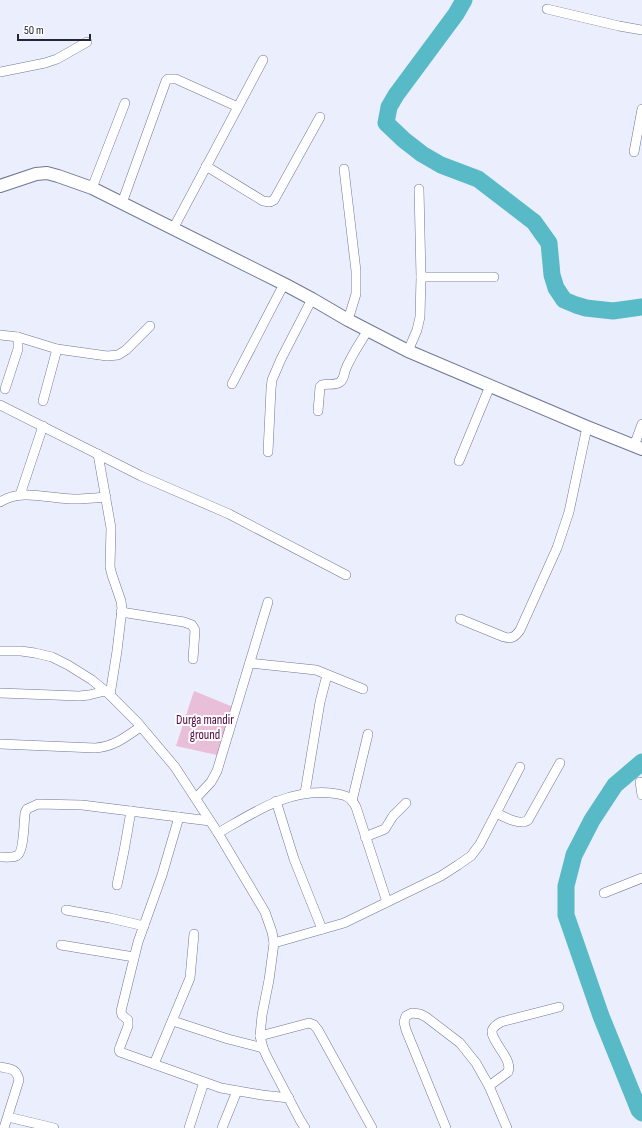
<svg xmlns="http://www.w3.org/2000/svg" width="642" height="1128" viewBox="0 0 642 1128" font-family="'Sofia Sans Condensed',sans-serif">
  <rect width="100%" height="100%" fill="#ebeefd"/>
  <!-- park -->
  <polygon fill="#e9bed9" points="194,691 233,707 217,755 176,746"/>
  <g fill="none" stroke-linecap="round" stroke-linejoin="round">
    <!-- river -->
    <g stroke="#58bac7" stroke-width="17">
      <polyline points="464,0 456,14 396,95 389,107 386,123 404,140 422,154 441,165 478,179 534,222 549,243 552,275 556,288 564,300 576,305 586,308 613,311 642,307"/>
      <polyline points="642,762 615,785 592,820 574,855 566,886 566,915 601,1016 639,1110 642,1113"/>
    </g>
    <defs>
      <g id="minor">
        <polyline points="547,9 619,26 642,30"/>
        <polyline points="0,72 45,63 57,59 87,42"/>
        <polyline points="634,152 642,109"/>
        <polyline points="206,166 263,201 270,202 274,200 320,117"/>
        <polyline points="344,169 356,271 356,294 348,320"/>
        <polyline points="92,188 125,103"/>
        <polyline points="122,203 166,81 168,79 176,79 238,107"/>
        <polyline points="173,229 263,60"/>
        <polyline points="421,277 494,277"/>
        <polyline points="0,335 18,337 57,349 107,356 118,355 126,350 150,326"/>
        <polyline points="408,351 417,330 420,317 421,277 419,189"/>
        <polyline points="232,384 284,284"/>
        <polyline points="5,389 18,349 18,337"/>
        <polyline points="43,401 57,349"/>
        <polyline points="0,405 141,476 229,514 346,575"/>
        <path d="M318,411L320,387L322,385C327,383 335,386 340,382C344,379 344,375 345,371C350,357 360,343 368,330"/>
        <polyline points="634,446 642,424"/>
        <polyline points="268,452 271,389 272,380 281,359 312,299"/>
        <polyline points="98,454 111,528 110,567 112,575 121,601 122,609 117,651 110,695"/>
        <polyline points="459,461 490,386"/>
        <polyline points="20,495 43,426"/>
        <path d="M0,502C21,488 50,499 74,499C85,499 95,498 106,497"/>
        <polyline points="121,612 184,622 192,625 195,630 193,659"/>
        <path d="M460,619L504,637C512,639 515,637 520,630L557,548L569,512L587,427"/>
        <polyline points="0,651 21,651 35,653 52,657 68,665 92,680 110,695 137,722 175,767 218,833 265,912 272,932 274,943 269,980 262,1015 260,1036 263,1048 267,1057 300,1120 305,1128"/>
        <polyline points="250,663 316,670 363,689"/>
        <polyline points="0,693 79,696 89,695 105,691"/>
        <path d="M0,744L95,748C113,747 126,737 140,727"/>
        <polyline points="640,782 642,795"/>
        <polyline points="305,793 320,702 327,675"/>
        <polyline points="196,798 211,782 217,771 268,602"/>
        <polyline points="276,801 294,859 322,929"/>
        <polyline points="352,801 368,734"/>
        <path d="M496,813C504,817 521,826 528,820L560,763"/>
        <polyline points="179,817 162,875 138,942 121,1011 122,1015 128,1020 128,1026 120,1047 119,1050 120,1052 221,1088 262,1095 289,1098"/>
        <path d="M218,833C255,812 287,789 331,793C344,795 350,795 356,807L387,902"/>
        <polyline points="365,837 385,829 393,816 406,803"/>
        <path d="M0,857C5,857 12,858 16,856C24,854 24,821 25,813L27,809L38,804L82,805L210,821"/>
        <polyline points="117,885 124,851 131,811"/>
        <polyline points="604,893 642,878"/>
        <polyline points="66,910 110,918 144,926"/>
        <polyline points="274,943 344,923 441,876 458,865 471,856 480,844 520,767"/>
        <polyline points="61,945 134,957"/>
        <polyline points="173,1021 228,1039 263,1048"/>
        <polyline points="260,1036 309,1023 314,1025 318,1030 372,1128"/>
        <polyline points="154,1064 190,978 194,934"/>
        <path d="M0,1067C11,1069 16,1068 19,1080L4,1128"/>
        <path d="M489,1086L508,1072C509,1069 509,1066 508,1063C506,1054 491,1039 492,1031C493,1026 498,1024 501,1022L559,1007"/>
        <polyline points="8,1117 54,1128"/>
        <polyline points="189,1128 204,1082"/>
        <polyline points="222,1128 237,1091"/>
        <polyline points="446,1128 406,1030 404,1022 406,1016 412,1013 420,1014 426,1017 460,1043 476,1063 489,1086 507,1128"/>
      </g>
      <polyline id="tertiary" points="0,186 36,174 47,173 58,176 92,188 284,284 312,299 348,320 408,351 587,427 642,449"/>
    </defs>
    <!-- minor casing -->
    <use href="#minor" stroke="#6f7795" stroke-width="10"/>
    <!-- tertiary casing -->
    <use href="#tertiary" stroke="#6f7795" stroke-width="14"/>
    <!-- minor -->
    <use href="#minor" stroke="#fff" stroke-width="9"/>
    <!-- tertiary -->
    <use href="#tertiary" stroke="#fff" stroke-width="12"/>
  </g>
  <g text-anchor="middle" stroke-width="4" stroke-linejoin="round" paint-order="stroke">
    <!-- park labels -->
    <g font-size="13" fill="#540741" stroke="#fcfcfc">
      <text x="205" y="724">Durga mandir<tspan x="205" dy="15">ground</tspan></text>
    </g>
  </g>
  <!-- scale -->
  <path d="M18 34v6h72v-6" fill="none" stroke="#232633" stroke-width="2"/>
  <text x="24" y="34" font-size="12" fill="#232633" stroke="#fcfcfc" stroke-width="3" paint-order="stroke">50 m</text>
</svg>
